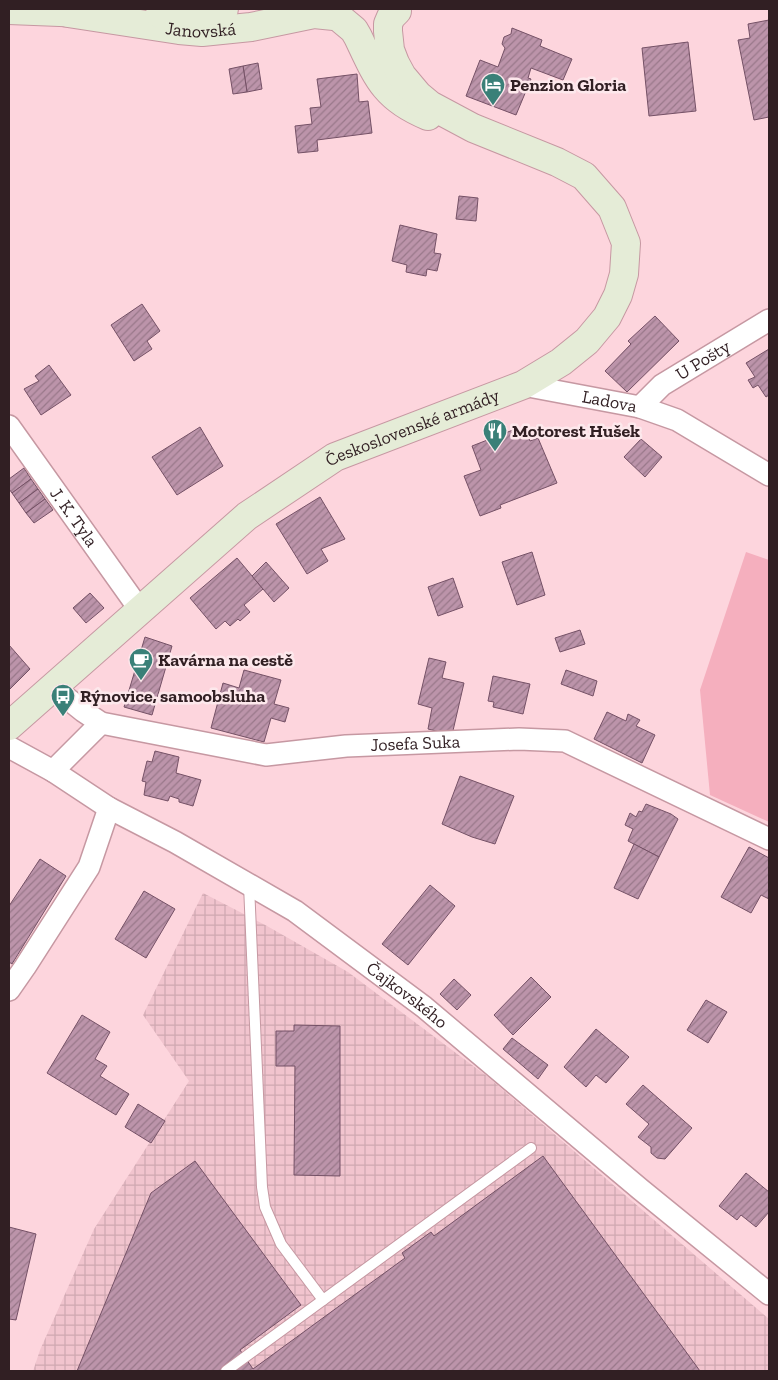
<svg xmlns="http://www.w3.org/2000/svg" width="778" height="1380" viewBox="0 0 778 1380" font-family="'Zilla Slab',serif">
  <defs>
    <pattern id="industrial-grid" width="8" height="8" patternUnits="userSpaceOnUse" patternTransform="scale(1.25)"><rect width="8" height="8" fill="#f1c4ce"/><path d="M0 4h8M4 0v8" fill="none" stroke="#cfa8b1"/></pattern>
    <pattern id="building-hatch" width="6" height="6" patternUnits="userSpaceOnUse" patternTransform="scale(1.25)"><rect width="6" height="6" fill="#bc94aa"/><path d="M-1 1l2-2M0 6l6-6M5 7l2-2" fill="none" stroke="#99788a"/></pattern>
  </defs>
  <rect width="100%" height="100%" fill="#fdd5dd"/>
  <!-- industrial -->
  <polygon fill="url(#industrial-grid)" points="203,893 267,926 348,972 488,1077 769,1319 769,1371 33,1371 40,1350 94,1229 189,1081 143,1015"/>
  <!-- park -->
  <polygon fill="#f5afbe" points="746,552 769,560 769,822 710,795 700,690"/>
  <!-- building -->
  <g fill="url(#building-hatch)" stroke="#755166">
    <polygon points="769,20 769,117 754,120 738,40 750,38 748,24"/>
    <polygon points="512,28 542,40 540,46 572,59 563,80 531,68 528,78 531,79 516,115 466,96 480,60 498,67 505,48 502,44 504,37 511,34"/>
    <polygon points="688,42 696,111 649,116 642,48"/>
    <polygon points="258,63 262,89 247,92 243,66"/>
    <polygon points="243,66 247,92 233,94 229,69"/>
    <polygon points="357,74 359,102 368,101 372,133 317,140 318,151 298,153 295,126 312,124 310,108 321,107 317,79"/>
    <polygon points="459,196 478,198 476,221 456,219"/>
    <polygon points="400,225 437,234 434,253 441,254 437,271 427,269 426,276 406,272 407,265 392,261"/>
    <polygon points="142,304 160,331 147,341 152,349 134,361 111,325"/>
    <polygon points="655,316 679,341 627,392 605,371 631,344 628,341"/>
    <polygon points="769,349 769,395 766,397 758,385 753,388 748,380 755,377 746,363"/>
    <polygon points="49,365 71,395 41,415 24,389 39,381 35,376"/>
    <polygon points="200,427 223,466 177,495 152,457"/>
    <polygon points="513,430 515,434 525,430 530,441 538,438 557,483 500,505 501,508 480,516 464,476 481,470 472,446"/>
    <polygon points="641,439 662,457 645,477 624,457"/>
    <polygon points="24,468 31,479 12,493 9,489 9,479"/>
    <polygon points="31,479 38,489 19,503 12,493"/>
    <polygon points="38,489 45,499 26,513 19,503"/>
    <polygon points="320,497 345,539 321,549 328,561 307,574 276,524"/>
    <polygon points="45,499 53,510 34,523 26,513"/>
    <polygon points="532,552 545,595 517,605 502,562"/>
    <polygon points="237,558 263,589 244,605 250,612 240,621 238,619 230,626 225,621 216,629 190,598"/>
    <polygon points="266,562 289,588 274,602 252,576"/>
    <polygon points="453,578 463,607 438,616 428,587"/>
    <polygon points="90,593 104,608 86,623 73,608"/>
    <polygon points="580,630 585,644 560,652 555,638"/>
    <polygon points="145,637 172,646 152,715 124,707"/>
    <polygon points="9,645 30,669 9,690"/>
    <polygon points="429,658 446,662 442,678 464,683 452,735 428,729 432,708 418,704"/>
    <polygon points="244,670 281,680 274,704 289,708 285,722 271,718 264,742 211,728 223,683 239,688"/>
    <polygon points="566,670 597,681 593,696 561,684"/>
    <polygon points="493,676 530,684 523,714 493,707 494,702 488,701"/>
    <polygon points="607,712 626,721 628,714 640,720 636,726 655,735 642,763 594,739"/>
    <polygon points="155,751 179,757 176,773 201,780 193,806 179,802 179,799 170,796 168,801 144,795 146,782 142,781 147,761 152,762"/>
    <polygon points="460,776 514,796 495,844 472,837 442,824"/>
    <polygon points="646,804 671,814 678,819 659,857 628,841 633,829 625,825 630,813 636,817 639,811 642,812"/>
    <polygon points="634,844 659,857 638,899 614,888"/>
    <polygon points="749,847 769,858 769,899 761,895 751,913 721,897"/>
    <polygon points="40,859 66,876 12,964 9,962 9,906"/>
    <polygon points="430,885 455,906 408,965 382,944"/>
    <polygon points="144,891 175,909 146,958 115,939"/>
    <polygon points="531,977 551,997 513,1035 494,1015"/>
    <polygon points="454,979 471,995 457,1010 440,994"/>
    <polygon points="706,1000 727,1012 708,1043 687,1030"/>
    <polygon points="82,1015 110,1032 95,1059 107,1066 100,1076 129,1094 116,1115 47,1073"/>
    <polygon points="294,1025 340,1026 340,1176 294,1175 295,1066 276,1066 276,1031 294,1031"/>
    <polygon points="596,1029 629,1057 606,1083 596,1075 586,1087 564,1067"/>
    <polygon points="512,1038 548,1065 538,1079 503,1049"/>
    <polygon points="643,1085 692,1128 665,1159 657,1158 651,1153 651,1147 638,1137 649,1124 626,1104"/>
    <polygon points="138,1104 165,1121 151,1143 125,1127"/>
    <polygon points="543,1156 700,1371 77,1371 151,1193 195,1161 301,1305 240,1350 253,1369 405,1258 402,1253 431,1232 434,1236"/>
    <polygon points="746,1173 769,1192 769,1212 756,1227 741,1215 737,1220 719,1206"/>
    <polygon points="9,1227 36,1234 16,1320 9,1319"/>
  </g>
  <g fill="none" stroke-linecap="round" stroke-linejoin="round">
    <defs>
      <g id="lane">
        <polyline points="249,885 262,1187 265,1207 281,1244 323,1300"/>
        <polyline points="226,1371 531,1148"/>
      </g>
      <g id="street">
        <path id="s1" d="M523,385L640,407L677,420L769,475"/>
        <path id="s2" d="M640,407L662,385L769,320"/>
        <path id="s3" d="M9,426L140,610"/>
        <path id="s4" d="M53,687L83,711L101,723L266,755L346,746L519,739L565,741L769,839"/>
        <path id="s5" d="M9,747L53,771L109,808L175,842L295,911L424,1007L640,1189L769,1294"/>
        <polyline points="53,771 101,723"/>
        <polyline points="9,990 25,967 89,867 109,808"/>
      </g>
      <g id="secondary">
        <polyline points="9,10 85,13"/>
        <path id="s6" d="M68,13L179,30L202,32L251,27L314,14L334,16"/>
        <polyline points="160,14 180,14 224,9"/>
        <path d="M342,20L354,30L358,37C377,77 384,98 428,116"/>
        <path id="s7" d="M9,726L247,516L335,457L523,385L561,362L587,341L607,317L618,295L624,274L626,243L612,208L584,176L557,162L473,128L430,105L418,95L402,76L395,63L390,50L388,31V24L391,17L397,11"/>
      </g>
    </defs>
    <!-- lane casing -->
    <use href="#lane" stroke="#c698a2" stroke-width="12"/>
    <!-- street casing -->
    <use href="#street" stroke="#c698a2" stroke-width="24"/>
    <!-- secondary casing -->
    <use href="#secondary" stroke="#c698a2" stroke-width="30"/>
    <!-- lane -->
    <use href="#lane" stroke="#fff" stroke-width="10"/>
    <!-- street -->
    <use href="#street" stroke="#fff" stroke-width="21"/>
    <!-- secondary -->
    <use href="#secondary" stroke="#e5ecd7" stroke-width="28"/>
  </g>
  <!-- icons -->
  <defs>
    <symbol id="hotel-pin" viewBox="-11 -11 22 30"><path d="M0 17L-7.5 6A9.5 9.5 0 1 1 7.5 6Z" fill="#3a8078" stroke="#fde8ec"/><path d="M-6-4.5h1.5V1H6V5H4.5V3h-9V5H-6ZM-4 0a1.8 1.8 0 1 1 3.6 0ZM.5 0V-2.5h3Q6-2.5 6 0Z" fill="#fff"/></symbol>
    <symbol id="restaurant-pin" viewBox="-11 -11 22 30"><path d="M0 17L-7.5 6A9.5 9.5 0 1 1 7.5 6Z" fill="#3a8078" stroke="#fde8ec"/><path d="M-5-6h1v4h1v-4h1v4h1v-4h1v5L-1.5 .5V6h-2V.5L-5-1ZM5-6V6H3V1.5H1.5Q1.5-4 5-6Z" fill="#fff"/></symbol>
    <symbol id="cafe-pin" viewBox="-11 -11 22 30"><path d="M0 17L-7.5 6A9.5 9.5 0 1 1 7.5 6Z" fill="#3a8078" stroke="#fde8ec"/><path d="M-5.5-4.5H6V0H3Q3 3.5 0 3.5H-2.5Q-5.5 3.5-5.5 0ZM3-3.2v2h1.7v-2ZM-6 4.5H4V6H-6Z" fill="#fff"/></symbol>
    <symbol id="bus-pin" viewBox="-11 -11 22 30"><path d="M0 17L-7.5 6A9.5 9.5 0 1 1 7.5 6Z" fill="#3a8078" stroke="#fde8ec"/><path d="M-5-6H5V4H4V6H2V4H-2V6H-4V4H-5ZM-3.5-4V0h7V-4ZM-3.5 1.2v1.5H-2V1.2ZM2 1.2v1.5H3.5V1.2Z" fill="#fff"/></symbol>
  </defs>
  <g fill-rule="evenodd">
    <use href="#hotel-pin" x="479" y="71" width="28" height="38"/>
    <use href="#restaurant-pin" x="481" y="417" width="28" height="38"/>
    <use href="#cafe-pin" x="127" y="646" width="28" height="38"/>
    <use href="#bus-pin" x="49" y="682" width="28" height="38"/>
  </g>
  <g text-anchor="middle" stroke-width="5" stroke-linejoin="round" paint-order="stroke">
    <!-- street labels -->
    <g font-size="18" fill="#311f23" stroke="#fde8ec">
      <text dy="6" stroke="none"><textPath href="#s6" startOffset="134">Janovská</textPath></text>
      <text dy="6" stroke="none"><textPath href="#s2" startOffset="79">U Pošty</textPath></text>
      <text dy="6" stroke="none"><textPath href="#s1" startOffset="88">Ladova</textPath></text>
      <text dy="6" stroke="none"><textPath href="#s7" startOffset="506">Československé armády</textPath></text>
      <text dy="6" stroke="none"><textPath href="#s3" startOffset="112">J. K. Tyla</textPath></text>
      <text dy="6" stroke="none"><textPath href="#s4" startOffset="378">Josefa Suka</textPath></text>
      <text dy="6" stroke="none"><textPath href="#s5" startOffset="470">Čajkovského</textPath></text>
    </g>
    <!-- poi labels -->
    <g font-size="18" font-weight="bold" fill="#311f23" stroke="#fde8ec" text-anchor="start">
      <text x="510" y="91">Penzion Gloria</text>
      <text x="512" y="437">Motorest Hušek</text>
      <text x="158" y="666">Kavárna na cestě</text>
      <text x="80" y="702">Rýnovice, samoobsluha</text>
    </g>
  </g>
  <!-- border -->
  <rect width="778" height="1380" fill="none" stroke="#311f23" stroke-width="20"/>
</svg>
